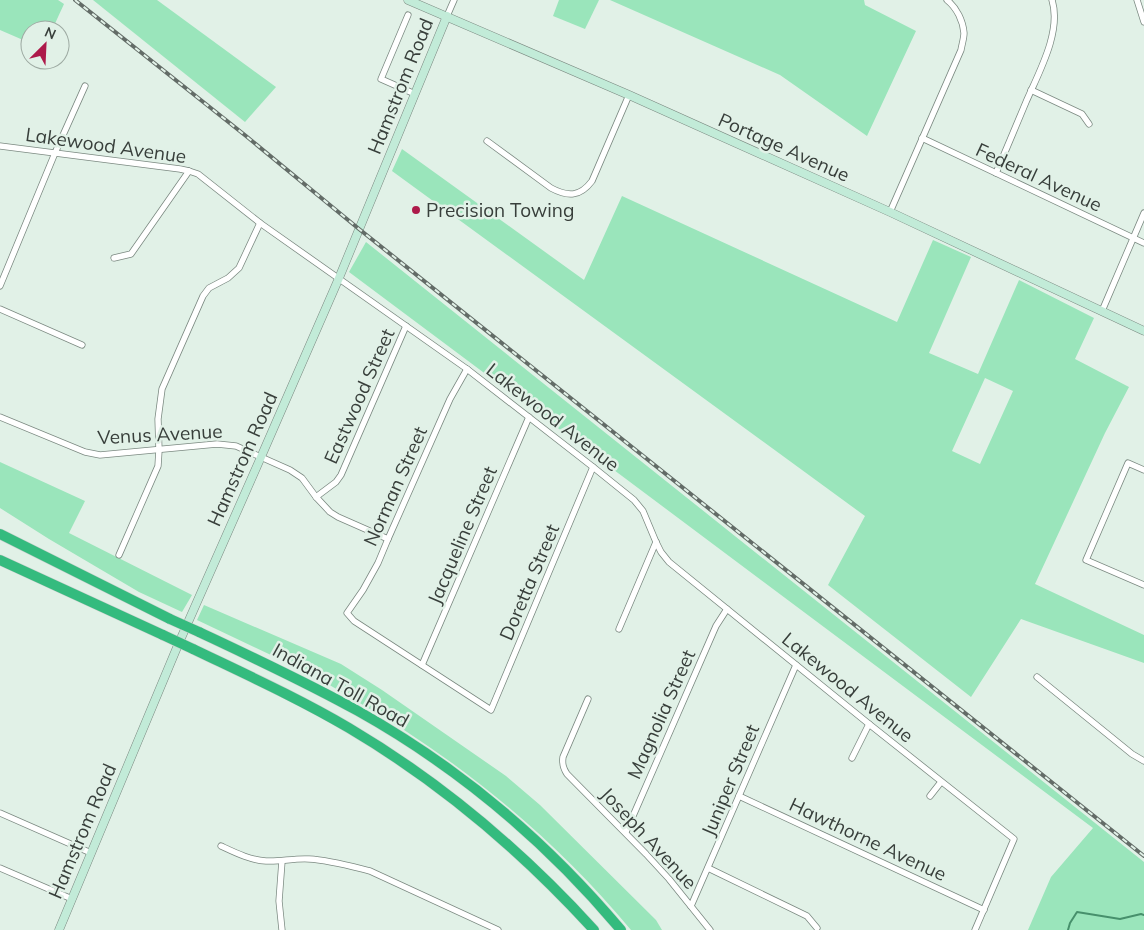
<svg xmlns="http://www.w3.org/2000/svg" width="1144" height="930" viewBox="0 0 1144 930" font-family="Mulish,sans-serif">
  <rect width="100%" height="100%" fill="#e1f1e7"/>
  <!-- green -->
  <g fill="#9ae5bb" fill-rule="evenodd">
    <polygon points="0,0 58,0 64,4 52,30 30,30 30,43 0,30"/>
    <polygon points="93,0 157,0 276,87 245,122"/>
    <polygon points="559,0 599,0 585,29 553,16"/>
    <polygon points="610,0 864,0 865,5 916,31 867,136 780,75"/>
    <path d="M402,149L584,280L622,196L897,322L933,240L971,257L929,353L978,374L1019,280L1094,318L1075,359L1129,387L1105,433L1035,584L1144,635V663L1021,619L971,697L828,585L865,516L392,171ZM985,378L1013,391L980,464L952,451Z"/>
    <polygon points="366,242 1144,862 1144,930 1028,930 1051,877 1093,828 349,272"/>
    <polygon points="0,462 85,501 69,533 192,595 182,612 139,592 49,539 0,508"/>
    <path d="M204,605L341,664L382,690L506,776L540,805L656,920L662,930H631C554,837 458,759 353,699C340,691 327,683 313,676C275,656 236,639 197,620Z"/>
  </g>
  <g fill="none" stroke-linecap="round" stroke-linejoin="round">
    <!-- stream -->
    <polyline stroke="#47906c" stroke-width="2" points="1068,930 1070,923 1077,912 1120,919 1141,914 1144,915"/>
    <defs>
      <g id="street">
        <polyline points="1137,0 1144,22"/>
        <polyline points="408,15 381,79 415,94"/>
        <polyline points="447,16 454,0"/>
        <polyline points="1031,90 1082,114 1089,124"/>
        <polyline points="922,138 1144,243"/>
        <path d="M487,141L551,188C568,197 580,197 592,181L629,95"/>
        <polyline points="0,146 180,169 189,171 198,174 260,223 467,369 593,467 634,500 643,511 656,542 661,552 669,562 869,724 1014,839 975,930"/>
        <path d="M996,173C1006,150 1016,126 1026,102C1038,74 1062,32 1052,0"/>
        <path d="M890,212L961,50C962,44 964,38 964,33C963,21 957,8 947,0"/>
        <polyline points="114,258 131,254 189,171"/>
        <polyline points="0,286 55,153 85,86"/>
        <polyline points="0,309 82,345"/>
        <polyline points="1102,311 1144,213"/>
        <polyline points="467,369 450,399 388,539 378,563 363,590 347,613 354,621 491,710 593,467"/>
        <polyline points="0,417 85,452 100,455 217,444 236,446 290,470 302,478 316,497 330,512 338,517 388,539"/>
        <polyline points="1144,470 1128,463 1086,560 1144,585"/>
        <polyline points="316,497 336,482 341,475 406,326"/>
        <polyline points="119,555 158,466 159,450 158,419 162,389 203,296 209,288 228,278 239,268 260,223"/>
        <polyline points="619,629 656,542"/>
        <polyline points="422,665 529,417"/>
        <polyline points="1037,677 1132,754 1144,761"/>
        <path d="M588,699L563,757C562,764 563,768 567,774L646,854L669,879L710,930"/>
        <polyline points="852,758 869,724"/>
        <polyline points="739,796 984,910"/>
        <polyline points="930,796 941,782"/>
        <polyline points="0,813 91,853"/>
        <polyline points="626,832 716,626 727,609"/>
        <path d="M221,846C236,853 250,860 266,861C280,862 294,858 309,859C329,860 350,866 370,871L498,930"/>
        <polyline points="282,861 279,901 282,930"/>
        <polyline points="0,868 72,899"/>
        <polyline points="708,868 807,916 817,928"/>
        <polyline points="691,906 796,665"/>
      </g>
      <g id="secondary">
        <polyline points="408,0 629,95 890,212 1144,331"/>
        <polyline points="59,930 178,645 261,457 339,278 447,16"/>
      </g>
      <g id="highway">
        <polyline points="0,534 170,619"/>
        <polyline points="0,560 163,635"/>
        <path d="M199,632C252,657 306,682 358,711C458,767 547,842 621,930"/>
        <path d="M193,649C245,674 298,698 349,728C442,783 521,850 594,930"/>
      </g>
    </defs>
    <!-- street casing -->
    <use href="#street" stroke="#7b8981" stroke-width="7"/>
    <!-- secondary casing -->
    <use href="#secondary" stroke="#7b8981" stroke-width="9"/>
    <!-- highway casing -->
    <use href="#highway" stroke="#cfd1d0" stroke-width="11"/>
    <!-- street -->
    <use href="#street" stroke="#fff" stroke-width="5.5"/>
    <!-- secondary -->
    <use href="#secondary" stroke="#c2ebd8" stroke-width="8"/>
    <!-- highway -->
    <use href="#highway" stroke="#34bb7e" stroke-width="10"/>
    <defs>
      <polyline id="rail" points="75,0 246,136 359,229 1144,856"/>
    </defs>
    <!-- rail casing -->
    <use href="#rail" stroke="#636c67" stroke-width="4"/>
    <!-- rail -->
    <use href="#rail" stroke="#e1f1e7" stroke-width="2" stroke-dasharray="5.5" stroke-linecap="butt"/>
    <defs>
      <g id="highway-bridge">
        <polyline points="170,619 199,632"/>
        <polyline points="163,635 193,649"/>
      </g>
    </defs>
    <!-- highway-bridge casing -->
    <use href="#highway-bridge" stroke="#cfd1d0" stroke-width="11" stroke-linecap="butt"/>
    <!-- highway-bridge -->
    <use href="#highway-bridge" stroke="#34bb7e" stroke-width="10"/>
  </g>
  <!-- markers -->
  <circle fill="#ad1a4a" stroke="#e1f1e7" stroke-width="2" cx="416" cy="210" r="5"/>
  <g text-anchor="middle" stroke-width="5" stroke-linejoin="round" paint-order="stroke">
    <!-- street labels -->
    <g font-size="19" fill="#383f3b" stroke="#e1f1e7">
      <text transform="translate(400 86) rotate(-68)" y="7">Hamstrom Road</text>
      <text transform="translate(106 145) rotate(8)" y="7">Lakewood Avenue</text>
      <text transform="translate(784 147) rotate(24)" y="7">Portage Avenue</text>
      <text transform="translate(1039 177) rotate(25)" y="7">Federal Avenue</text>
      <text transform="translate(359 396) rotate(-66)" y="7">Eastwood Street</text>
      <text transform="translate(553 417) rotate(38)" y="7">Lakewood Avenue</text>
      <text transform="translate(160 434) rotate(-3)" y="7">Venus Avenue</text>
      <text transform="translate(242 459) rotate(-66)" y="7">Hamstrom Road</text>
      <text transform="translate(395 486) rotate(-66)" y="7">Norman Street</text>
      <text transform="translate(462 535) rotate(-67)" y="7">Jacqueline Street</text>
      <text transform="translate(529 582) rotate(-67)" y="7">Doretta Street</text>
      <text transform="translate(341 685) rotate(29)" y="7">Indiana Toll Road</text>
      <text transform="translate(848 687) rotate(39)" y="7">Lakewood Avenue</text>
      <text transform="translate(661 714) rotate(-66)" y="7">Magnolia Street</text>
      <text transform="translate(730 780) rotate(-67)" y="7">Juniper Street</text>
      <text transform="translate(82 831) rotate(-67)" y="7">Hamstrom Road</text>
      <text transform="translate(649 838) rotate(47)" y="7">Joseph Avenue</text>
      <text transform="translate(868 839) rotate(25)" y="7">Hawthorne Avenue</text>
    </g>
    <!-- poi labels -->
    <g font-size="19" fill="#383f3b" stroke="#e1f1e7" text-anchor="start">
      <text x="426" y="217">Precision Towing</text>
    </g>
  </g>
  <!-- north arrow -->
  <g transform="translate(45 45) rotate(24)"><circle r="24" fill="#e1f1e7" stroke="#9daaa2"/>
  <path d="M0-4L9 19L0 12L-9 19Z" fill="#ad1a4a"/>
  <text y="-8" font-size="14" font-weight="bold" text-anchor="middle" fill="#383f3b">N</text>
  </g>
</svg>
